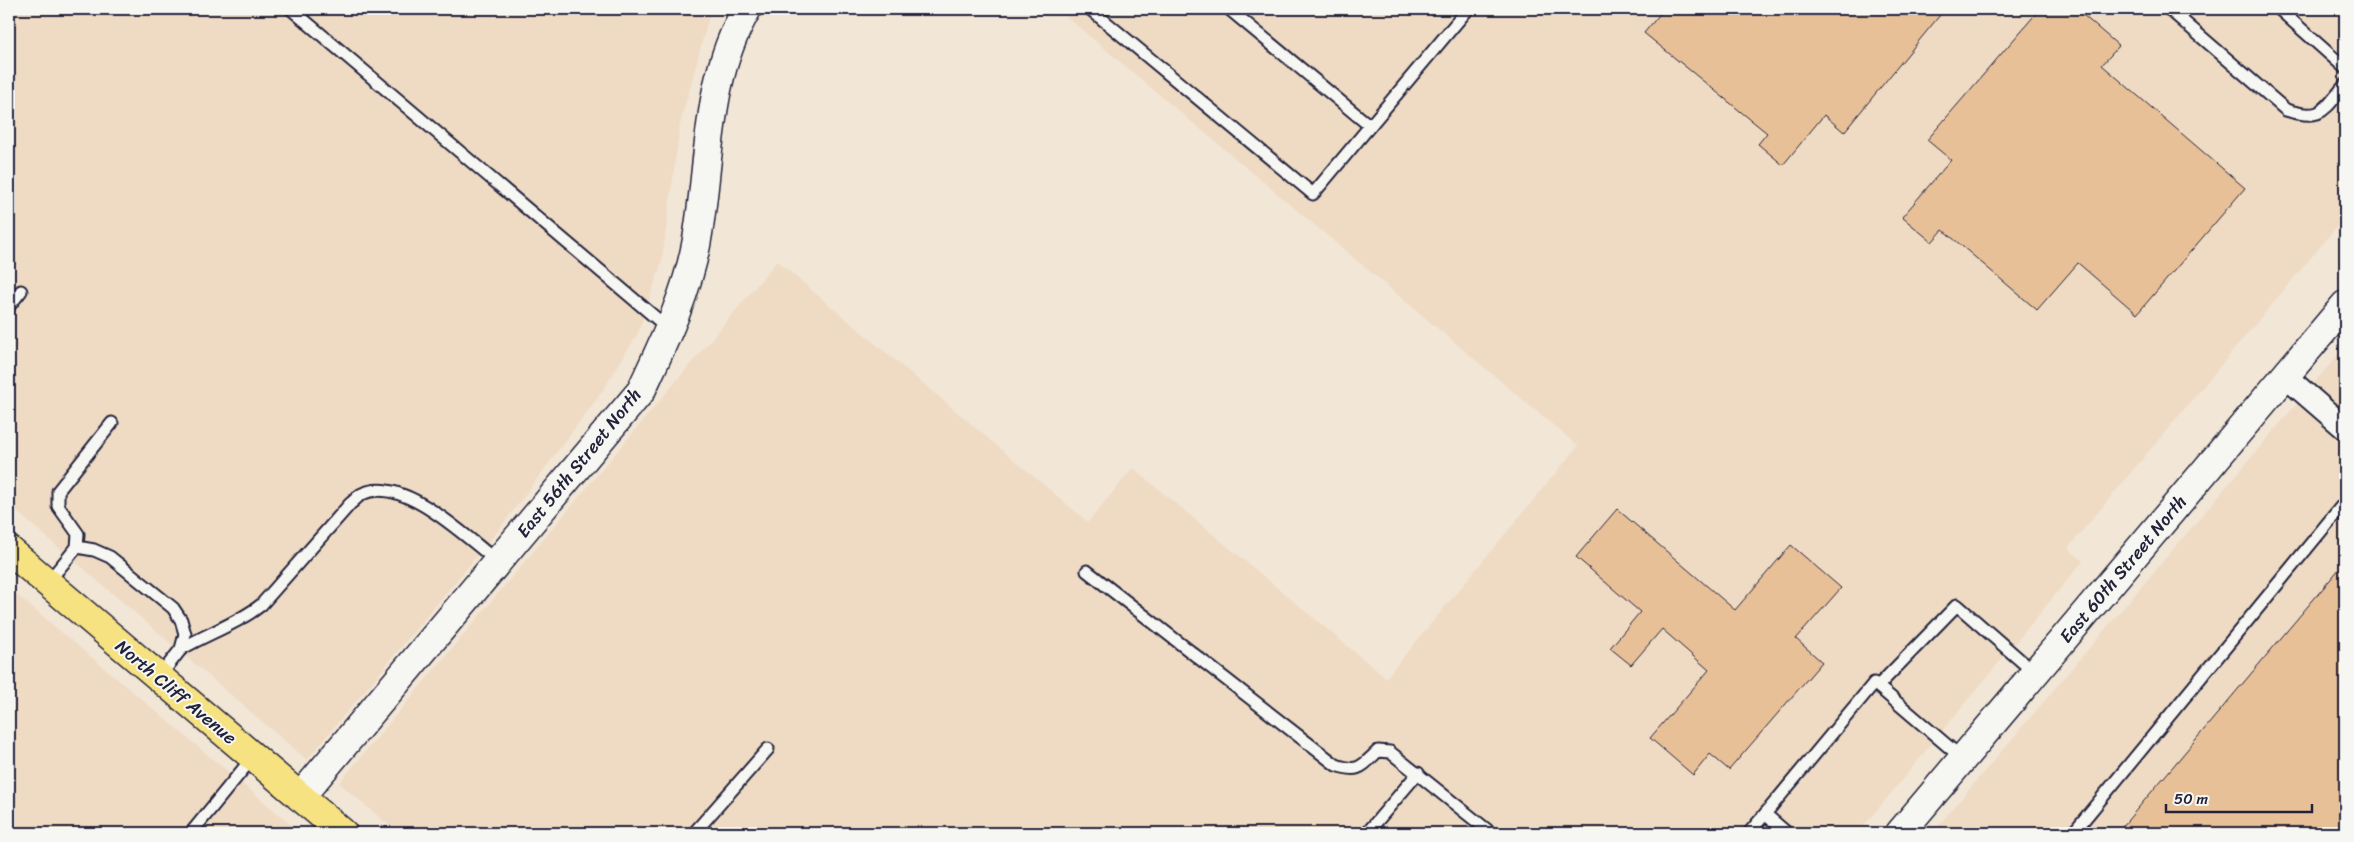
<svg xmlns="http://www.w3.org/2000/svg" width="2354" height="842" viewBox="0 0 2354 842" font-family="Sriracha,sans-serif">
  <rect width="100%" height="100%" fill="#f2e6d7"/>
  <filter id="ink" filterUnits="userSpaceOnUse"><feTurbulence type="fractalNoise" baseFrequency=".02" numOctaves="2"/><feDisplacementMap in="SourceGraphic" scale="10" xChannelSelector="R" yChannelSelector="G"/><feConvolveMatrix kernelMatrix="1 2 1 2 8 2 1 2 1" color-interpolation-filters="sRGB"/></filter>
  <g filter="url(#ink)">
    <!-- built -->
    <g fill="#efdbc4">
      <polygon points="9,9 711,9 680,125 662,261 638,333 602,392 498,531 307,760 9,505"/>
      <polygon points="1057,9 2345,9 2345,217 2068,548 2083,561 1858,833 398,833 339,783 777,261 1088,522 1133,468 1386,678 1578,446"/>
      <polygon points="2345,346 2345,833 1932,833 2294,407"/>
      <polygon points="9,588 301,833 9,833"/>
    </g>
    <!-- building -->
    <g fill="#e8c098" stroke="#22223b">
      <polygon points="1664,9 1945,9 1844,132 1824,115 1783,165 1758,144 1767,133 1644,33"/>
      <polygon points="2040,9 2076,9 2119,46 2102,65 2245,188 2137,314 2078,263 2037,310 1943,230 1932,242 1902,217 1951,160 1927,140"/>
      <polygon points="1617,509 1735,610 1791,545 1841,588 1796,639 1822,662 1729,770 1710,754 1693,775 1650,738 1709,670 1662,629 1631,665 1610,648 1640,612 1576,557"/>
      <polygon points="2345,562 2345,833 2117,833"/>
    </g>
    <g fill="none" stroke-linecap="round" stroke-linejoin="round">
      <defs>
        <g id="service">
          <polyline points="291,9 669,329"/>
          <polyline points="1090,9 1313,194 1468,9"/>
          <polyline points="1229,9 1370,126"/>
          <path d="M2169,9L2286,110C2322,121 2323,111 2345,85"/>
          <polyline points="2279,9 2345,68"/>
          <polyline points="9,306 21,291"/>
          <polyline points="77,547 94,550 110,557 173,608 181,620 185,634 181,649 159,677"/>
          <path d="M1087,571L1336,765C1359,773 1361,767 1378,751L1390,752L1491,833"/>
          <polyline points="47,583 77,547 78,534 58,506 58,491 112,423"/>
          <path d="M181,649C208,633 237,624 261,605L350,504C354,501 358,496 362,494C403,474 468,539 498,562"/>
          <polyline points="1878,686 1957,605 2035,673"/>
          <polyline points="191,833 253,757"/>
          <polyline points="694,833 768,749"/>
          <polyline points="1367,833 1418,773"/>
          <polyline points="1749,833 1765,814"/>
          <polyline points="1787,833 1765,814 1874,683 1963,759"/>
          <polyline points="2073,833 2345,502"/>
        </g>
        <polyline id="minor" points="2285,376 2345,428"/>
        <path id="tertiary" d="M300,797L641,391C662,345 686,297 696,245C711,166 704,82 747,9"/>
        <polyline id="secondary" points="1900,833 2345,305"/>
        <polyline id="primary" points="9,550 343,833"/>
      </defs>
      <!-- service casing -->
      <use href="#service" stroke="#22223b" stroke-width="15"/>
      <!-- minor casing -->
      <use href="#minor" stroke="#22223b" stroke-width="26"/>
      <!-- tertiary casing -->
      <use href="#tertiary" stroke="#22223b" stroke-width="31"/>
      <!-- secondary casing -->
      <use href="#secondary" stroke="#22223b" stroke-width="31"/>
      <!-- primary casing -->
      <use href="#primary" stroke="#22223b" stroke-width="31"/>
      <!-- service -->
      <use href="#service" stroke="#f6f6f2" stroke-width="11"/>
      <!-- minor -->
      <use href="#minor" stroke="#f6f6f2" stroke-width="22"/>
      <!-- tertiary -->
      <use href="#tertiary" stroke="#f6f6f2" stroke-width="28"/>
      <!-- secondary -->
      <use href="#secondary" stroke="#f6f6f2" stroke-width="28"/>
      <!-- primary -->
      <use href="#primary" stroke="#f7e281" stroke-width="28"/>
    </g>
  </g>
  <g text-anchor="middle" stroke-width="4" stroke-linejoin="round" paint-order="stroke">
    <!-- street labels -->
    <g font-size="18" fill="#22223b" stroke="#f6f6f2">
      <text transform="translate(579 463) rotate(-51)" y="6">East 56th Street North</text>
      <text transform="translate(2123 569) rotate(-50)" y="6">East 60th Street North</text>
      <text transform="translate(176 692) rotate(40)" y="6">North Cliff Avenue</text>
    </g>
  </g>
  <!-- margin -->
  <rect width="2354" height="842" fill="none" stroke="#f6f6f2" stroke-width="30"/>
  <rect x="15" y="15" width="2324" height="812" fill="none" stroke="#22223b" stroke-width="2" filter="url(#ink)"/>
  <!-- scale -->
  <path d="M2166 804v8h146v-8" fill="none" stroke="#22223b" stroke-width="2.5"/>
  <text x="2174" y="804" font-size="15" fill="#22223b" stroke="#f6f6f2" stroke-width="4" paint-order="stroke">50 m</text>
</svg>
